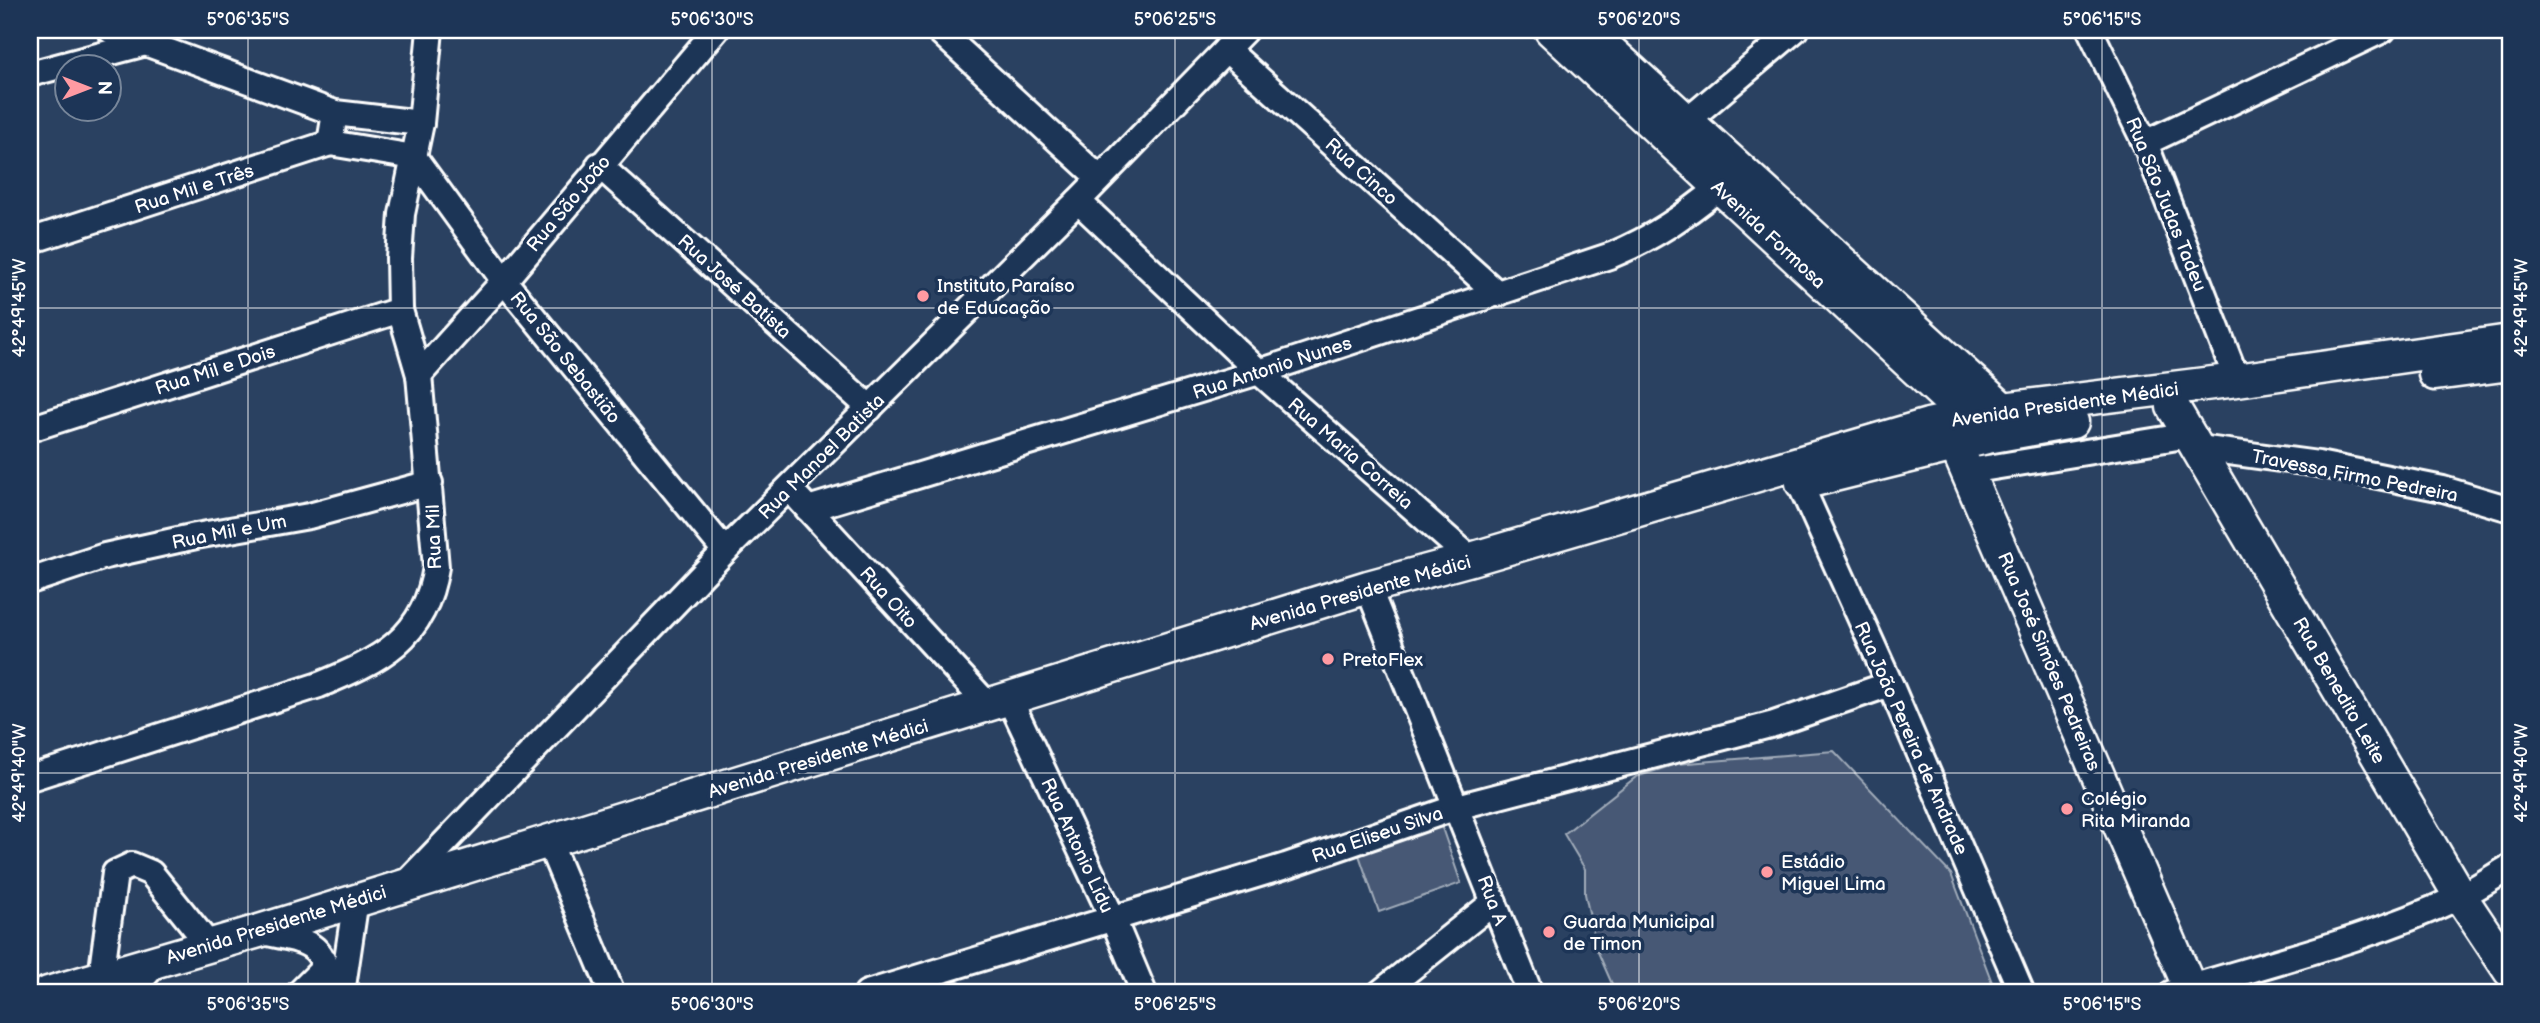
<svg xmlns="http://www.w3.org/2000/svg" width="2540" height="1023" viewBox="0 0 2540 1023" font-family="'Balsamiq Sans',sans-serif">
  <rect width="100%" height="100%" fill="#2a4161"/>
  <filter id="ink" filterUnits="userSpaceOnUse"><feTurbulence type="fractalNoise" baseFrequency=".0143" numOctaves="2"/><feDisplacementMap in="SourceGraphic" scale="14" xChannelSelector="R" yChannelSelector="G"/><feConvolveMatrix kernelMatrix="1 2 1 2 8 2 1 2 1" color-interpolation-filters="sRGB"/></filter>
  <g filter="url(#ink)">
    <!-- garden -->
    <g fill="#465975" stroke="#a2acba" stroke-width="2">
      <polygon points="1834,751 1951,874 1996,993 1616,993 1597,950 1585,894 1585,869 1564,834 1636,777 1676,764"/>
      <polygon points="1441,825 1461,883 1379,912 1359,855"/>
    </g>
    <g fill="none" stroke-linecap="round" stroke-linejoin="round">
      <defs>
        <g id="minor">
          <polyline points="110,30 335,113 421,123"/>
          <polyline points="938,30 1099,178"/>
          <polyline points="2090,30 2145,143 2237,380"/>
          <polyline points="1226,49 1498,294"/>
          <polyline points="30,74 146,43"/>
          <polyline points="1688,120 1795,30"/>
          <polyline points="330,143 414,157"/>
          <polyline points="2145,143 2383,30"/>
          <polyline points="414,157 504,281 725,551"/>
          <polyline points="599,165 870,408"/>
          <polyline points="1078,201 1259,372 1471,559"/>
          <polyline points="30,241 330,143 335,113"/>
          <polyline points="419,375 504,281 716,30"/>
          <polyline points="30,429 400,310"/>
          <polyline points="2199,448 2318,464 2443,489 2510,509"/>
          <polyline points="1969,471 2190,435"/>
          <polyline points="1800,484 1890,684 2022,993"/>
          <polyline points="799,499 988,705"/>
          <path d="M808,509L1259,372L1612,255C1655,237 1683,217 1719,188"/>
          <polyline points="30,581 105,556 196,536 309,516 430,483"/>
          <polyline points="1368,587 1530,993"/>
          <polyline points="1009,698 1113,919 1144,993"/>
          <path d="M30,778L319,685C380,660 425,639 436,567L419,375L400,310L399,258L402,214L421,123L430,30"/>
          <polyline points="549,842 612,993"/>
          <polyline points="402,887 725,551 1078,201 1245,30"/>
          <path d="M259,931C305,942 326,938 329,993"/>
          <polyline points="101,977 115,873 132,865 151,873 209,945"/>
          <polyline points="129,993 159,960"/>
          <polyline points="299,993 325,967"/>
          <polyline points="342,993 356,899"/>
          <polyline points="867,993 1286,866 1457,807 1774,724 1890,684"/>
          <polyline points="1380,993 1494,902"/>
          <path d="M2172,993C2268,963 2368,940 2459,897C2477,888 2493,877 2510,867"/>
        </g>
        <g id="major">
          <polyline points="1551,30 1978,427"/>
          <polyline points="1587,30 2014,419"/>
          <polyline points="2435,374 2510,364"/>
          <polyline points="2173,407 2460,896 2510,971"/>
          <polyline points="1956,446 2192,993"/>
          <polyline points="1802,483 1987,437 2072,422"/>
          <polyline points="48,993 259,931 1368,587 1471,559 1928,425 2003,409 2237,380 2510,341"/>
        </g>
      </defs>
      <!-- minor casing -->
      <use href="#minor" stroke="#fff" stroke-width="30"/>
      <!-- major casing -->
      <use href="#major" stroke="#fff" stroke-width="37"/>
      <!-- minor -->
      <use href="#minor" stroke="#1d3557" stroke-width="24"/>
      <!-- major -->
      <use href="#major" stroke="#1d3557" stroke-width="32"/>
    </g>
  </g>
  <!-- ticks -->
  <path fill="none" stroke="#fff" stroke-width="2" stroke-opacity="0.45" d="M248,30V993M712,30V993M1175,30V993M1639,30V993M2102,30V993M30,308H2510M30,773H2510"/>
  <!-- markers -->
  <g fill="#ff9aa2" stroke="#1d3557" stroke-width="2.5">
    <circle cx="923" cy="296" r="7"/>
    <circle cx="1328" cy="659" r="7"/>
    <circle cx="2067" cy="809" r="7"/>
    <circle cx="1767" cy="872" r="7"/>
    <circle cx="1549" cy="932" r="7"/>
  </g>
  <g text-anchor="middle" stroke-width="7" stroke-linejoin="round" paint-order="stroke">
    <!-- street labels -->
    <g font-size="19" fill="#fff" stroke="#1d3557">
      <text transform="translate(1362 171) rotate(42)" y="7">Rua Cinco</text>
      <text transform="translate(194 188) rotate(-18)" y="7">Rua Mil e Três</text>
      <text transform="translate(568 203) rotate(-50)" y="7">Rua São João</text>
      <text transform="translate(2167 204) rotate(68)" y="7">Rua São Judas Tadeu</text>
      <text transform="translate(1769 234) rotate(43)" y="7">Avenida Formosa</text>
      <text transform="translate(735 286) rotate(42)" y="7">Rua José Batista</text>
      <text transform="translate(566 357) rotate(51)" y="7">Rua São Sebastião</text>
      <text transform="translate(1272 367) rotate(-18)" y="7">Rua Antonio Nunes</text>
      <text transform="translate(215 369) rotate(-18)" y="7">Rua Mil e Dois</text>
      <text transform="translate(2065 404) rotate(-8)" y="7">Avenida Presidente Médici</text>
      <text transform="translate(1351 453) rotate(41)" y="7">Rua Maria Correia</text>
      <text transform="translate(821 456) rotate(-45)" y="7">Rua Manoel Batista</text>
      <text transform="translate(2355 475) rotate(11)" y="7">Travessa Firmo Pedreira</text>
      <text transform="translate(229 531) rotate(-11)" y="7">Rua Mil e Um</text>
      <text transform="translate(433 537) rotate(-92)" y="7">Rua Mil</text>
      <text transform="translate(1360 592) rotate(-16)" y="7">Avenida Presidente Médici</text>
      <text transform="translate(889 597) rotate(48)" y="7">Rua Oito</text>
      <text transform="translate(2050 661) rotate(67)" y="7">Rua José Simões Pedreiras</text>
      <text transform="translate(2340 690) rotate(60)" y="7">Rua Benedito Leite</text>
      <text transform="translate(1912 738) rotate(66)" y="7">Rua João Pereira de Andrade</text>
      <text transform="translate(818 758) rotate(-17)" y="7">Avenida Presidente Médici</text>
      <text transform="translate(1377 834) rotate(-19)" y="7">Rua Eliseu Silva</text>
      <text transform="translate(1078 845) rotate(65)" y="7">Rua Antonio Lidu</text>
      <text transform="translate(1493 900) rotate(69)" y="7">Rua A</text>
      <text transform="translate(276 924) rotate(-17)" y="7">Avenida Presidente Médici</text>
    </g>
    <!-- poi labels -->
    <g font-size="19" fill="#fff" stroke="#1d3557" text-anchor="start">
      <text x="937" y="292">Instituto Paraíso<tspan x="937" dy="22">de Educação</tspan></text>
      <text x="1342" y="666">PretoFlex</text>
      <text x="2081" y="805">Colégio<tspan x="2081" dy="22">Rita Miranda</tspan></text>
      <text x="1781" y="868">Estádio<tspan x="1781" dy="22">Miguel Lima</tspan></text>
      <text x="1563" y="928">Guarda Municipal<tspan x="1563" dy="22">de Timon</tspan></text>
    </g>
  </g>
  <!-- margin -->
  <rect width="2540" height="1023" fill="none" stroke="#1d3557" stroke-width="77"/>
  <!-- north arrow -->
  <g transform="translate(88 88) rotate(90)"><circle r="33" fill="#1d3557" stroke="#77869a" stroke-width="2"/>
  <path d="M0-5L12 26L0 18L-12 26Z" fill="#ff9aa2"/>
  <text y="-10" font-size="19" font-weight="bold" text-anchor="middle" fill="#ffffff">N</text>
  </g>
  <rect x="38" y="38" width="2464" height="946" fill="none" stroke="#fff" stroke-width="2.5"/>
  <g font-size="18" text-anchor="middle" fill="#fff">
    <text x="248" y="25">5°06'35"S</text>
    <text x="712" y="25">5°06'30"S</text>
    <text x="1175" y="25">5°06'25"S</text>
    <text x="1639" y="25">5°06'20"S</text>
    <text x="2102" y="25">5°06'15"S</text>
    <text transform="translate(2521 308) rotate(-90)" y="6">42°49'45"W</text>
    <text transform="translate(19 308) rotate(-90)" y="6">42°49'45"W</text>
    <text transform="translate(2521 773) rotate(-90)" y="6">42°49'40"W</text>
    <text transform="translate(19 773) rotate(-90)" y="6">42°49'40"W</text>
    <text x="248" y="1010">5°06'35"S</text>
    <text x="712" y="1010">5°06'30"S</text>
    <text x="1175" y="1010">5°06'25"S</text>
    <text x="1639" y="1010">5°06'20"S</text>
    <text x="2102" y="1010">5°06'15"S</text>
  </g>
</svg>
